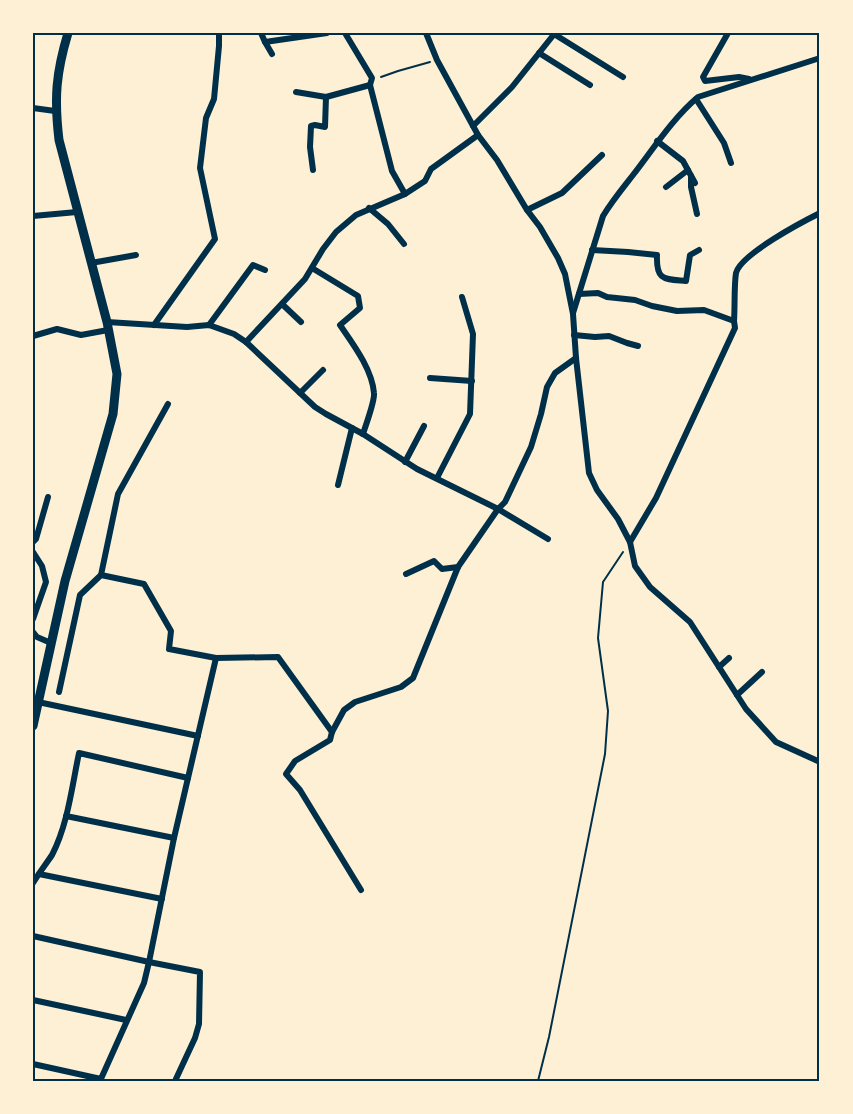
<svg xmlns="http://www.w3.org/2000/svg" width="853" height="1114" viewBox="0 0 853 1114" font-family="'Space Grotesk',sans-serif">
  <rect width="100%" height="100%" fill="#fdf0d5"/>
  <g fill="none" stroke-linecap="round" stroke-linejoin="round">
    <!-- path -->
    <g stroke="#003049" stroke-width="2">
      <polyline points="381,77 398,71 430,62"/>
      <polyline points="538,1081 549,1037 605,754 608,711 598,638 603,582 623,552"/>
    </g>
    <!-- minor -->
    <g stroke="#003049" stroke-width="6">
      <polyline points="261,33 265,42 327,33"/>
      <polyline points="345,33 372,78 370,85 392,171 405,194"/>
      <polyline points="426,33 437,60 478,135 497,160 527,210 540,227 558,258 565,274 573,314 576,358 589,473 597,490 618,519 630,542 635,566 650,587 690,622 746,709 776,742 820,762"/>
      <polyline points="728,33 703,77 705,81 739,77 749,79"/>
      <polyline points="554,34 623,77"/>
      <polyline points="265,42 272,54"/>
      <polyline points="539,53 590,85"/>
      <polyline points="296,92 326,97 370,85"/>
      <polyline points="696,99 724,143 731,163"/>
      <polyline points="33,108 55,111"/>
      <polyline points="473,126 512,87 555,33"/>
      <polyline points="657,141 683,161 695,183"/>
      <polyline points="313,170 310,147 311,126 315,125 325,127 326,97"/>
      <polyline points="691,176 691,187 697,214"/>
      <polyline points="666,187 688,170"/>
      <polyline points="369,208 388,224 404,244"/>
      <polyline points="527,210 562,193 602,155"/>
      <polyline points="33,216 77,212"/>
      <path d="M592,250L628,252L657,255C656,281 664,279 686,281L690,255L699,250"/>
      <polyline points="91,263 136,255"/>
      <path d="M312,268L358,296L360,308L340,325C353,344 372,369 374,393C375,401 366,424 363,434"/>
      <polyline points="579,294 598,293 607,297 635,300 652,306 677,311 704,310 734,321"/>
      <polyline points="282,304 301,322"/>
      <path d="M573,313L603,216C612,201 622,189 633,175C654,148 672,119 698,97L820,58"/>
      <polyline points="107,322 187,327 209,325 234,334 246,342 315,407 326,414 363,434 417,469 498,509 548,539"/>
      <polyline points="154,325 215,239 200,168 206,118 214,99 219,46 219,33"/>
      <polyline points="209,325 253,265 265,270"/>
      <polyline points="574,335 595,337 609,336 627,343 638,346"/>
      <polyline points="33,336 57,329 81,335 108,330"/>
      <polyline points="246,342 305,279 323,249 336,232 356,215 405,194 425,181 431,169 478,135"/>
      <polyline points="430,378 472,381"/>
      <polyline points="300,393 323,370"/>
      <polyline points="405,462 424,426"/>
      <polyline points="437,478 470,414 473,334 462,297"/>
      <polyline points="338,485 352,428"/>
      <polyline points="33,542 36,539 48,497"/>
      <path d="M630,542L656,498L735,328L734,321C735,307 734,285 736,273C741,254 802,222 820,213"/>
      <polyline points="33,552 42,566 46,582 33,619"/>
      <polyline points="406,574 434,561 442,569 458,567"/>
      <polyline points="101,575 118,494 168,404"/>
      <polyline points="33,632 37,637 51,643"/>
      <polyline points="719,667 729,658"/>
      <polyline points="59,692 80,595 101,575 144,584 171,631 169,649 216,658"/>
      <polyline points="737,695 762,672"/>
      <polyline points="38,702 198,736"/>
      <polyline points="66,816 174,838"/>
      <polyline points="39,874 162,899"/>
      <path d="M33,883C39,873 46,864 52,855C68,824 72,786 79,753L188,778"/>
      <polyline points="361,890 300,790 286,774 295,761 330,740 332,732 344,710 355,702 401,687 413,678 458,567 498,509 505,502 531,447 541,414 547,387 555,373 576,358"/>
      <polyline points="33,936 149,962 200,972 199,1024 195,1038 175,1081"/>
      <polyline points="33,1000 126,1020"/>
      <polyline points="33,1064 101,1079"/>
      <polyline points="100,1081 144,983 149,962 174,838 216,658 278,657 332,732"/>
    </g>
    <!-- tertiary -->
    <path stroke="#003049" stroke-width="9" d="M33,726L65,581L113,414L117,374L107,322L59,140C54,98 56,73 68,33"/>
  </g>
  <!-- border -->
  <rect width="853" height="1114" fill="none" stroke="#fdf0d5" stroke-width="69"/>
  <rect x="34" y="34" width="784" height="1046" fill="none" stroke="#003049" stroke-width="2"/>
</svg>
